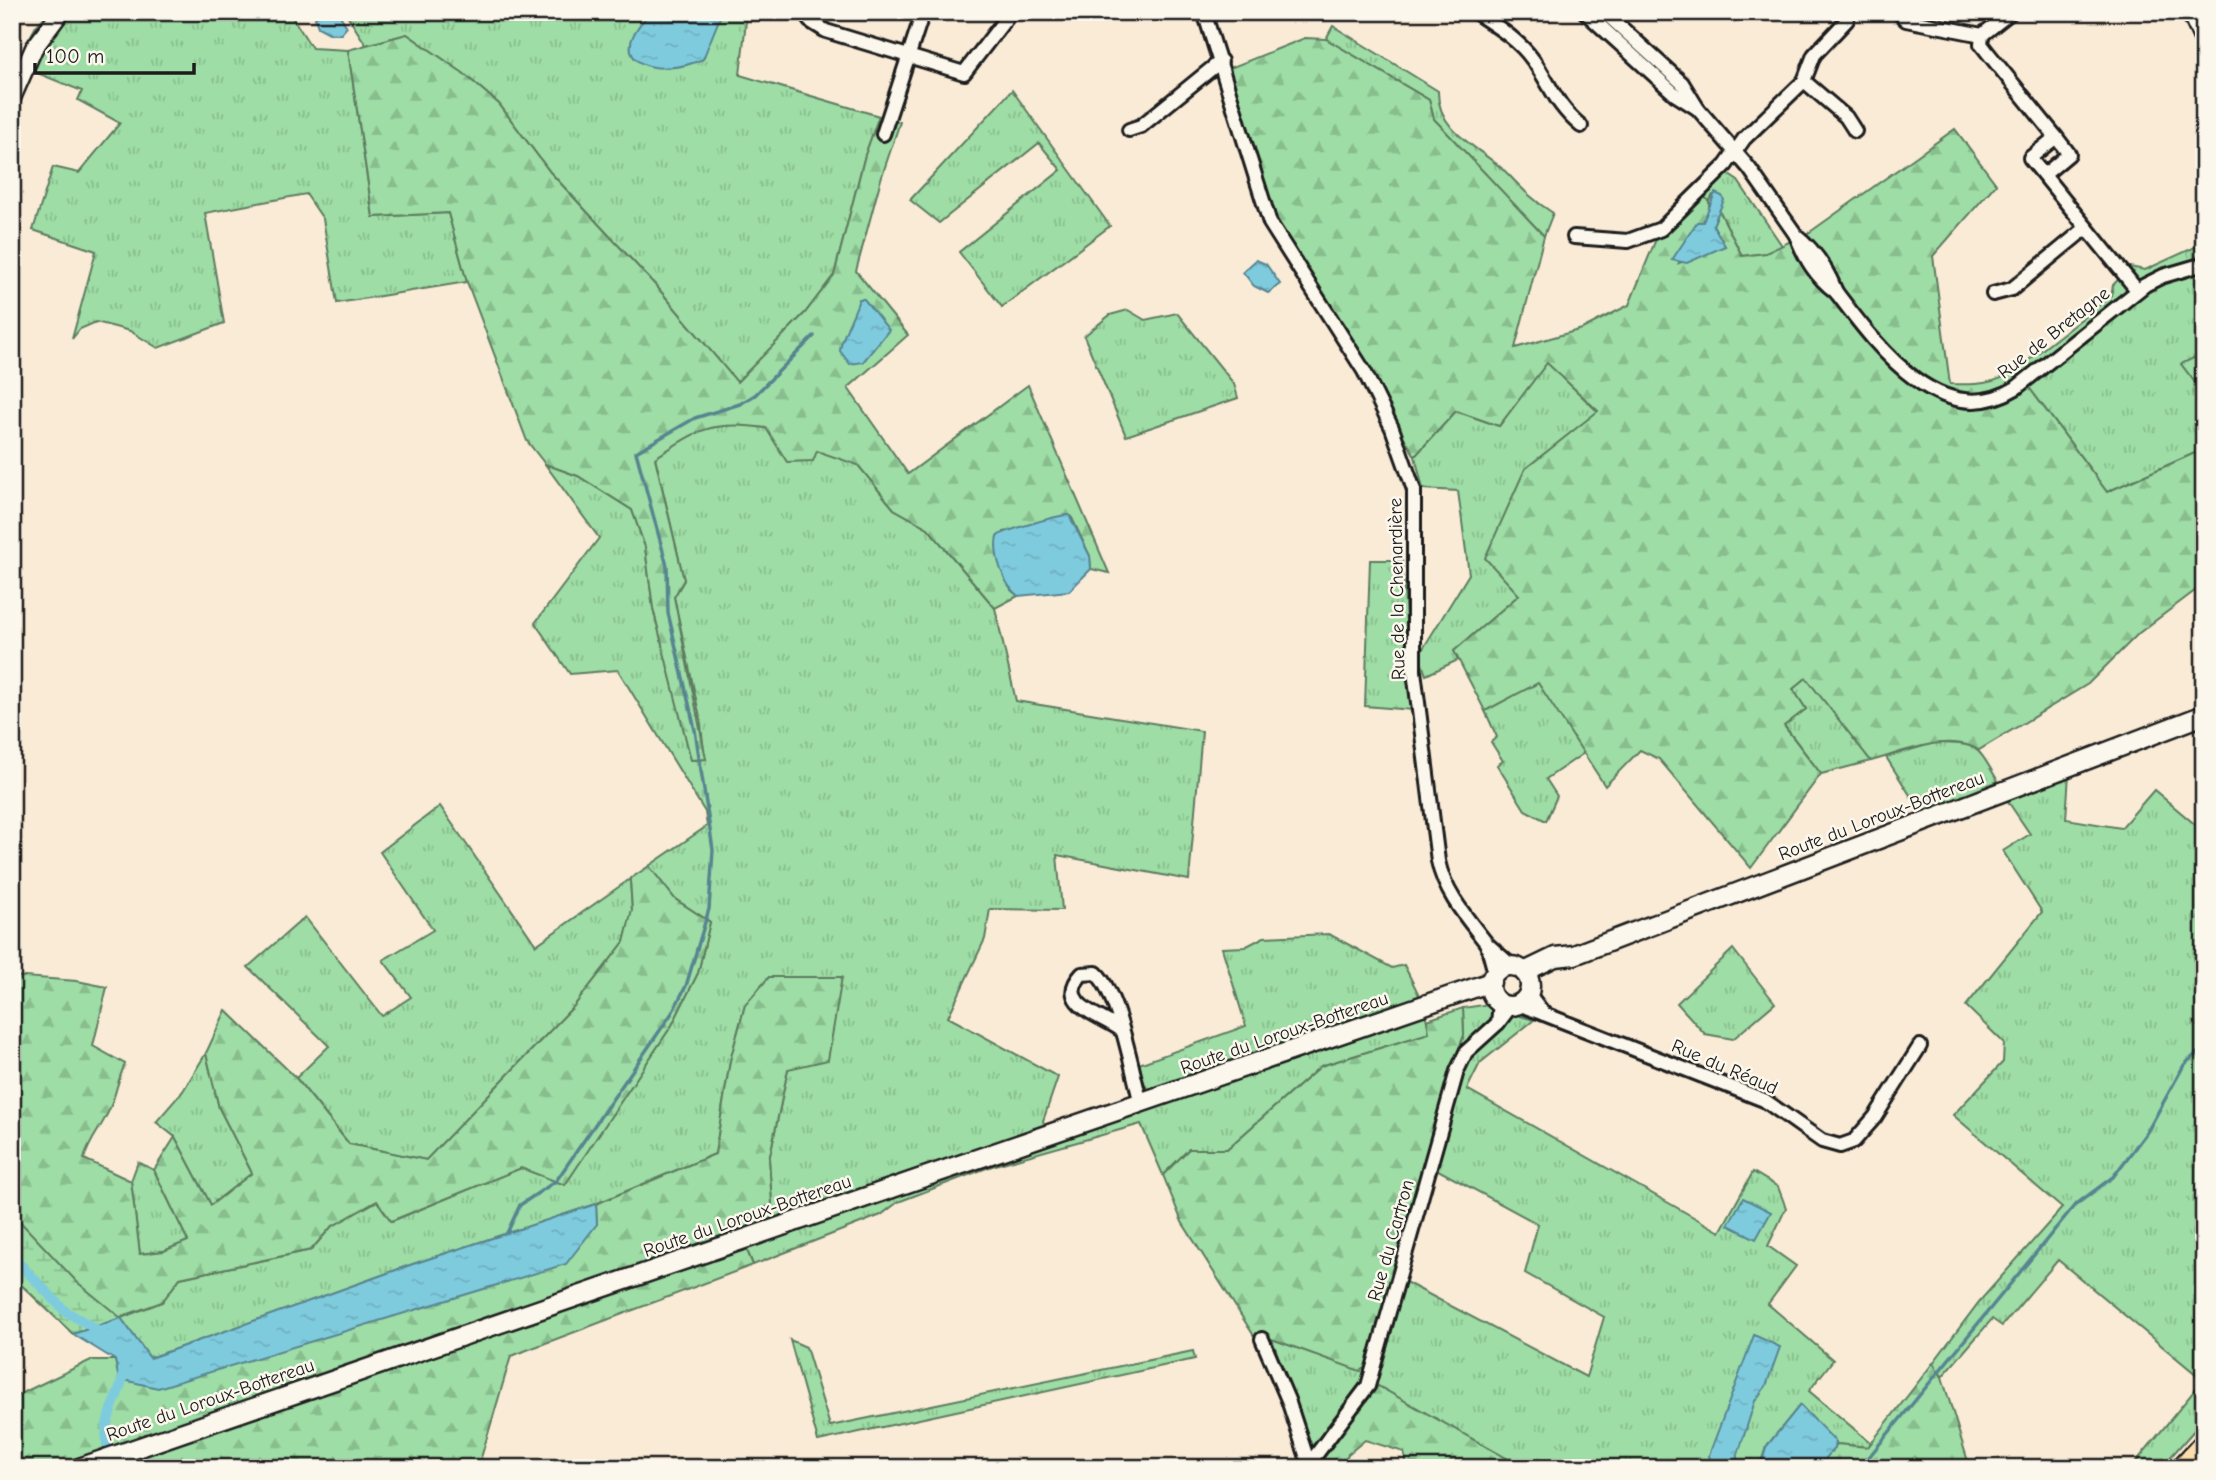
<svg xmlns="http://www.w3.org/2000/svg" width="2216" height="1480" viewBox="0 0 2216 1480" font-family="'Comic Neue',sans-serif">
  <defs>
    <pattern id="grass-tufts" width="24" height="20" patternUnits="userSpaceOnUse" patternTransform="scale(1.75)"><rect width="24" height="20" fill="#9edda5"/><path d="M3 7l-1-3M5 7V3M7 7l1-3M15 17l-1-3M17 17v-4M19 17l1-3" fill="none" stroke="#88bd8d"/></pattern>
    <pattern id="forest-firs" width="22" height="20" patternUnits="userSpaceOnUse" patternTransform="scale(1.75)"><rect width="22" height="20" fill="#9edda5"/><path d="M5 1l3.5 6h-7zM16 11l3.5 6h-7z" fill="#88bd8d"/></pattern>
    <pattern id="wetland-marsh" width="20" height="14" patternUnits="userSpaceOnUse" patternTransform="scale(1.75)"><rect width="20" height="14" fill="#9edda5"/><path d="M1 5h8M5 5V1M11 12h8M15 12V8" fill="none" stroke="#88bd8d"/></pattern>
    <pattern id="water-ripples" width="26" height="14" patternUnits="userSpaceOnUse" patternTransform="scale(1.75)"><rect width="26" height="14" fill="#7fcbde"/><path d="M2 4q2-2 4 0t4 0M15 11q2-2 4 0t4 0" fill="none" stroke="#6daebe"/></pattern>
  </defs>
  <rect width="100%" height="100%" fill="#faebd7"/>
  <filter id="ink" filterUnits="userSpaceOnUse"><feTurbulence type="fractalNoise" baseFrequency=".0143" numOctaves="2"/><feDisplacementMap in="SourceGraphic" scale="14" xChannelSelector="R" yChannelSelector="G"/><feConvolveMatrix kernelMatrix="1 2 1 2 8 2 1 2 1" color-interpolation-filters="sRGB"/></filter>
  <g filter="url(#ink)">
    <!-- grass -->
    <g fill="url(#grass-tufts)" stroke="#5d7c60" stroke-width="2">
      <polygon points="49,12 289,12 312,48 348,50 373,217 448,213 467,282 337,303 323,219 306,194 205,213 224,323 158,348 130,331 96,322 80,329 72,339 96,251 33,230 53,167 79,173 120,123 78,100 82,91 20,66 12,87 12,60 16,63 36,26"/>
      <polygon points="345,12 747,12 740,75 879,116 865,155 834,275 805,313 737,383 657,287 550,172 499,104 463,73 407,34 366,45"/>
      <path d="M1333,26L1438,91C1437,133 1482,148 1508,174C1523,190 1534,201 1553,213L1544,236L1434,119L1429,100L1326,39Z"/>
      <polygon points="1012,90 1110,226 1002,307 959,252 1061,170 1039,143 939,223 910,200"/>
      <polygon points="1726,173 1738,181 1783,247 1766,253 1742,256 1719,210 1723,200 1713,195 1709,201 1703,196"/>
      <polygon points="2204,243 2204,353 2182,364 2204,394 2204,449 2107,492 2016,370 2111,296 2113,285 2130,267 2145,270"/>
      <polygon points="1128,310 1145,320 1177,313 1234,384 1238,398 1126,436 1084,336 1110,315"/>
      <polygon points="1547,362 1598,412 1525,469 1519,595 1454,651 1458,660 1426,675 1419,655 1469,574 1458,491 1423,489 1415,456 1456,411 1499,426"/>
      <polygon points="740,424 766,428 858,465 894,509 928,528 995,608 1016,701 1202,731 1189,880 1057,855 1062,910 990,909 985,939 948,1017 1058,1077 1043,1121 1046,1128 1150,1095 1136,1065 1246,1026 1222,948 1245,947 1264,937 1329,934 1392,968 1404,965 1422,1001 1430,1033 1321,1066 1227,1149 1189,1149 1163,1175 1141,1124 992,1166 898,1202 881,1215 753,1265 736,1224 772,1204 769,1160 788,1069 842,978 769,977 745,1005 730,1061 715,1154 596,1204 413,1264 150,1358 121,1318 162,1302 180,1278 311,1250 331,1227 377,1201 392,1221 521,1168 565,1184 672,1025 698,973 710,922 675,899 649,866 707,826 705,812 618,670 570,674 535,623 599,538 545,464 578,476 632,510 645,547 653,608 692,760 705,759 700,718 674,597 684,580 655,457 700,429"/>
      <polygon points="1370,560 1402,560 1412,710 1365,706"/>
      <polygon points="1807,677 1871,761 1821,774 1784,725 1806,709 1793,689"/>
      <polygon points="1538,682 1584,753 1546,779 1557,796 1546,821 1525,810 1497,765 1503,761 1491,742 1497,737 1485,711"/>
      <path d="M1934,743C1979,744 1975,743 1998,781L1922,814L1886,757Z"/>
      <polygon points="2069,774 2066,819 2121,828 2154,790 2204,832 2204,1419 2161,1468 2131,1468 2203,1380 2058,1260 2002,1326 1992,1319 1942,1377 1933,1363 1979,1302 2062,1208 1953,1115 2003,1062 2004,1043 1966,1006 2042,912 2003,851 2030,834 2005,797"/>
      <polygon points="440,806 536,945 630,879 632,910 624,942 574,1006 426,1160 349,1144 296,1078 329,1046 248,967 305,917 382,1016 411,997 383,960 433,930 380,852"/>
      <polygon points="1733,949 1775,1003 1733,1039 1705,1034 1677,1003"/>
      <polygon points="1483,1005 1534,1020 1480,1063 1467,1089 1720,1232 1753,1172 1778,1187 1786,1208 1768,1246 1796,1266 1768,1304 1833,1360 1809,1391 1871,1443 1868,1447 1836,1444 1800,1405 1766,1447 1759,1468 1524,1468 1378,1386 1316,1463 1272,1339 1361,1371 1394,1276 1586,1377 1604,1317 1525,1273 1538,1224 1425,1163 1446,1082 1464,1035 1463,1008"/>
      <polygon points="206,1053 219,1108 252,1173 211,1205 175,1137 156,1122 183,1091"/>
      <polygon points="138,1162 154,1170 188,1241 164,1251 140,1254 131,1181"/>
      <polygon points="790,1340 806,1347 830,1426 1193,1351 1195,1359 818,1441"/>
    </g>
    <!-- forest -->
    <g fill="url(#forest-firs)" stroke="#5d7c60" stroke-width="2">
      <path d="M407,34L463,73L499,104L550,172L657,287L737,382L805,313L834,275L865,155L879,116L900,122L881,179L856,271L908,335L848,388L908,474L1028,385L1109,573L1091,569L1090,556L1072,518L1069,515C1046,518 1026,527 1004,532L1011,590L1018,596L995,608L928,528L894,509L858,465L817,451L813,461L787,462L766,428C712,420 699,429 655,458L684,580L674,597L706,759L691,760L653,608L645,547L632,510L578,476L545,464L527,441L467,282L448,213L373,217L348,50Z"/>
      <path d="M1305,38L1326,39L1429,100L1434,119L1544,236L1515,348L1582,329L1629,305L1656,239L1703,196L1709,201V213L1679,263L1725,246L1713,225L1719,210L1742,256L1766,253L1810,232L1955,129L1996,184L1933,256L1950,384C1974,385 1995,385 2016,370L2107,492L2204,449V584L2139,633L2088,684L1979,750C1947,732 1904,752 1871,761L1806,678L1793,689L1806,709L1784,726L1821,774L1751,868L1659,759L1640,750L1605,786L1538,683L1485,711L1454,651L1519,595L1485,558L1525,469L1598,411L1547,363L1499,426L1456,411L1415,456L1269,208L1230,68Z"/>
      <polygon points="2204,353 2204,394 2181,364"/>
      <path d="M649,866L675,899L710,922L698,973L672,1025L565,1185L521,1168L391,1221L377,1201L331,1227L311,1250L180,1278L162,1302L73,1334L12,1276V976L77,981L107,987L93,1046L125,1064C118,1079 116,1094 110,1108C103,1126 89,1140 84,1159L131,1181L140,1254L164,1251L188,1241L154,1170L175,1137L211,1205L252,1173L219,1108L206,1053L226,1010L296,1078L349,1144L426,1160L574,1006L624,942L632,910L630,879Z"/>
      <polygon points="769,977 842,977 828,1060 788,1069 769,1160 772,1204 736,1224 753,1265 511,1356 478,1468 12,1468 12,1398 91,1360 115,1360 119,1379 597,1224 596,1204 715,1154 730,1061 745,1005"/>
      <polygon points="1463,1008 1464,1035 1446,1082 1368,1365 1360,1371 1272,1339 1256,1339 1182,1222 1163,1175 1189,1149 1227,1149 1321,1066 1429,1033 1427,1020"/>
      <polygon points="1933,1363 1942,1377 1970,1468 1818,1468 1836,1444 1868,1447"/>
      <polygon points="1378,1386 1524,1468 1407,1468 1404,1452 1365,1440 1348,1454 1343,1468 1317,1468 1316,1463"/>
    </g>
    <!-- wetland -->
    <polygon fill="url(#wetland-marsh)" stroke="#5d7c60" stroke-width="2" points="12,1213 77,1282 121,1318 73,1334 12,1276"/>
    <!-- water -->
    <g fill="url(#water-ripples)" stroke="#578590" stroke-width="2">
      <polygon points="321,12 338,12 347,27 341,34 331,34 318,27 315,18"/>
      <path d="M651,12H722L703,59C660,79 598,65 651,12Z"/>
      <polygon points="1715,193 1722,196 1724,200 1713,225 1725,246 1687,263 1672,260 1697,222 1703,222"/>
      <polygon points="1256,260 1266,264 1280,284 1268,293 1254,286 1243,272"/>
      <path d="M859,299H864L889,330L863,362L850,364L840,351C841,337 854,316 859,299Z"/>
      <path d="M1069,515L1090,556L1091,569L1069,591L1018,596C1003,584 993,554 997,536C1008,530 1057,515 1069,515Z"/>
      <polygon points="1743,1198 1771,1212 1756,1239 1728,1225"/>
      <polygon points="596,1204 597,1224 566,1264 158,1388 119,1379 115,1360 73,1334 121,1318 150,1358 413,1264"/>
      <polygon points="1754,1335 1780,1347 1766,1386 1755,1401 1734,1467 1711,1464 1709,1455"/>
      <polygon points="1800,1405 1835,1441 1834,1448 1818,1468 1769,1468 1763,1459 1766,1447"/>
    </g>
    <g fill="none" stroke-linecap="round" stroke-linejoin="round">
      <!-- stream -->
      <g stroke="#578590" stroke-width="3.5">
        <polyline points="507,1233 520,1205 556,1181 672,1013 686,986 709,909 713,850 695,730 668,613 667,566 636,452 695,418 740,404 755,395 814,336"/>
        <polyline points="1860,1468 2074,1206 2113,1177 2147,1132 2184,1065 2197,1053 2204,1052"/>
      </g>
      <!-- canal -->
      <g stroke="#7fcbde" stroke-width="10">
        <polyline points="12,1256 65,1311 103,1333"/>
        <path d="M108,1451C100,1411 123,1399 124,1366"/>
      </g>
      <defs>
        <g id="minor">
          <polyline points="811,12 810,21 826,31 964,73 1011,12"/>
          <path d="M1204,12L1270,223L1364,371L1392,428L1414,490V671L1438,861C1445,894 1467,918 1487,944"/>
          <path d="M1475,12C1496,26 1518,39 1533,60C1552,87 1555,104 1581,126"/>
          <polyline points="1585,12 1676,95 1698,109 1749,168 1796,235"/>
          <polyline points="1604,12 1682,83 1698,109"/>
          <polyline points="1898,12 1906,20 1982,35 2011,12"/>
          <polyline points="1982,35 1981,44 1988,53 2056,137 2030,158 2137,290"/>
          <polyline points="1804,81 1846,117 1855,131"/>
          <polyline points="1129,130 1141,126 1221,61"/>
          <polyline points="883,134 923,12"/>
          <polyline points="2044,175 2069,154 2056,137"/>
          <path d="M1796,235C1815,250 1827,269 1836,292C1816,277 1805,259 1796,235Z"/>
          <polyline points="1574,237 1628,241 1661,229 1726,165 1744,139 1804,81 1814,55 1847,20"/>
          <path d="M1836,292C1877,346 1941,434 2016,388L2145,285L2163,276L2204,264"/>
          <polyline points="1993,294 2012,289 2086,228"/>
          <polyline points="1495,973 1487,944 1513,967"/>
          <polyline points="1500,1003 1498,1023 1511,1006"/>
          <polyline points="1518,1004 1544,1014 1528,993"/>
          <polyline points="1544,1014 1764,1100 1822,1141 1840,1146 1854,1141 1875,1117 1920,1046"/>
          <path d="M1121,1030C1103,1016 1054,1004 1082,974L1096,973C1119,994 1132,1072 1141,1103"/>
          <polyline points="1262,1339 1288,1400 1309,1464"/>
          <polyline points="1310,1468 1309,1464 1368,1386 1457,1071 1466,1052 1498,1023"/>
        </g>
        <g id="tertiary">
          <polyline points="2190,12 2204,42"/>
          <polyline points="12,98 34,48 61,12"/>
        </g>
        <g id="secondary">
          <circle cx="1510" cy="986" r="20"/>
          <polyline points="1524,972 1555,957 1574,955 2204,715"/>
          <polyline points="79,1468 1491,982"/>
        </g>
        <polyline id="trunk" points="2181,1468 2204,1443"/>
      </defs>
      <!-- minor casing -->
      <use href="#minor" stroke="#1c1c1c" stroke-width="18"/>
      <!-- tertiary casing -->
      <use href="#tertiary" stroke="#1c1c1c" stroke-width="21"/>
      <!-- secondary casing -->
      <use href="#secondary" stroke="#1c1c1c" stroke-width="23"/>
      <!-- trunk casing -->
      <use href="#trunk" stroke="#1c1c1c" stroke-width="24"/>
      <!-- minor -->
      <use href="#minor" stroke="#fbf7ec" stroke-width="12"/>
      <!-- tertiary -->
      <use href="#tertiary" stroke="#fbf7ec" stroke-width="16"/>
      <!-- secondary -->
      <use href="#secondary" stroke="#fbf7ec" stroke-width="18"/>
      <!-- trunk -->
      <use href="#trunk" stroke="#fddcac" stroke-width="19"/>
    </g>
  </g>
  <g text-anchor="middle" stroke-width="5" stroke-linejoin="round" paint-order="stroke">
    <!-- street labels -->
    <g font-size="19" fill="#1c1c1c" stroke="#fbf7ec">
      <text transform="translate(2053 332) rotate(-38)" y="7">Rue de Bretagne</text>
      <text transform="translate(1396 589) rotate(-91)" y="7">Rue de la Chenardière</text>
      <text transform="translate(1881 815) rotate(-21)" y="7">Route du Loroux-Bottereau</text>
      <text transform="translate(1284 1032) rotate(-19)" y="7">Route du Loroux-Bottereau</text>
      <text transform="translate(1725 1066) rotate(23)" y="7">Rue du Réaud</text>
      <text transform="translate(747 1215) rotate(-19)" y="7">Route du Loroux-Bottereau</text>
      <text transform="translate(1390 1240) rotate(-74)" y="7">Rue du Cartron</text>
      <text transform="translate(210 1399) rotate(-19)" y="7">Route du Loroux-Bottereau</text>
    </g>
  </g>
  <!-- margin -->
  <rect width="2216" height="1480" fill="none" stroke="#fbf7ec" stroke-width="42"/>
  <rect x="21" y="21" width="2174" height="1438" fill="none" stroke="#1c1c1c" stroke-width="2.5" filter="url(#ink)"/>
  <!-- scale -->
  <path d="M35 63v10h159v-10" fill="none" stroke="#1c1c1c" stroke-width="3.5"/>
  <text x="46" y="63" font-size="21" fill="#1c1c1c" stroke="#fbf7ec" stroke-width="5" paint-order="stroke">100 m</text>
</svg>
